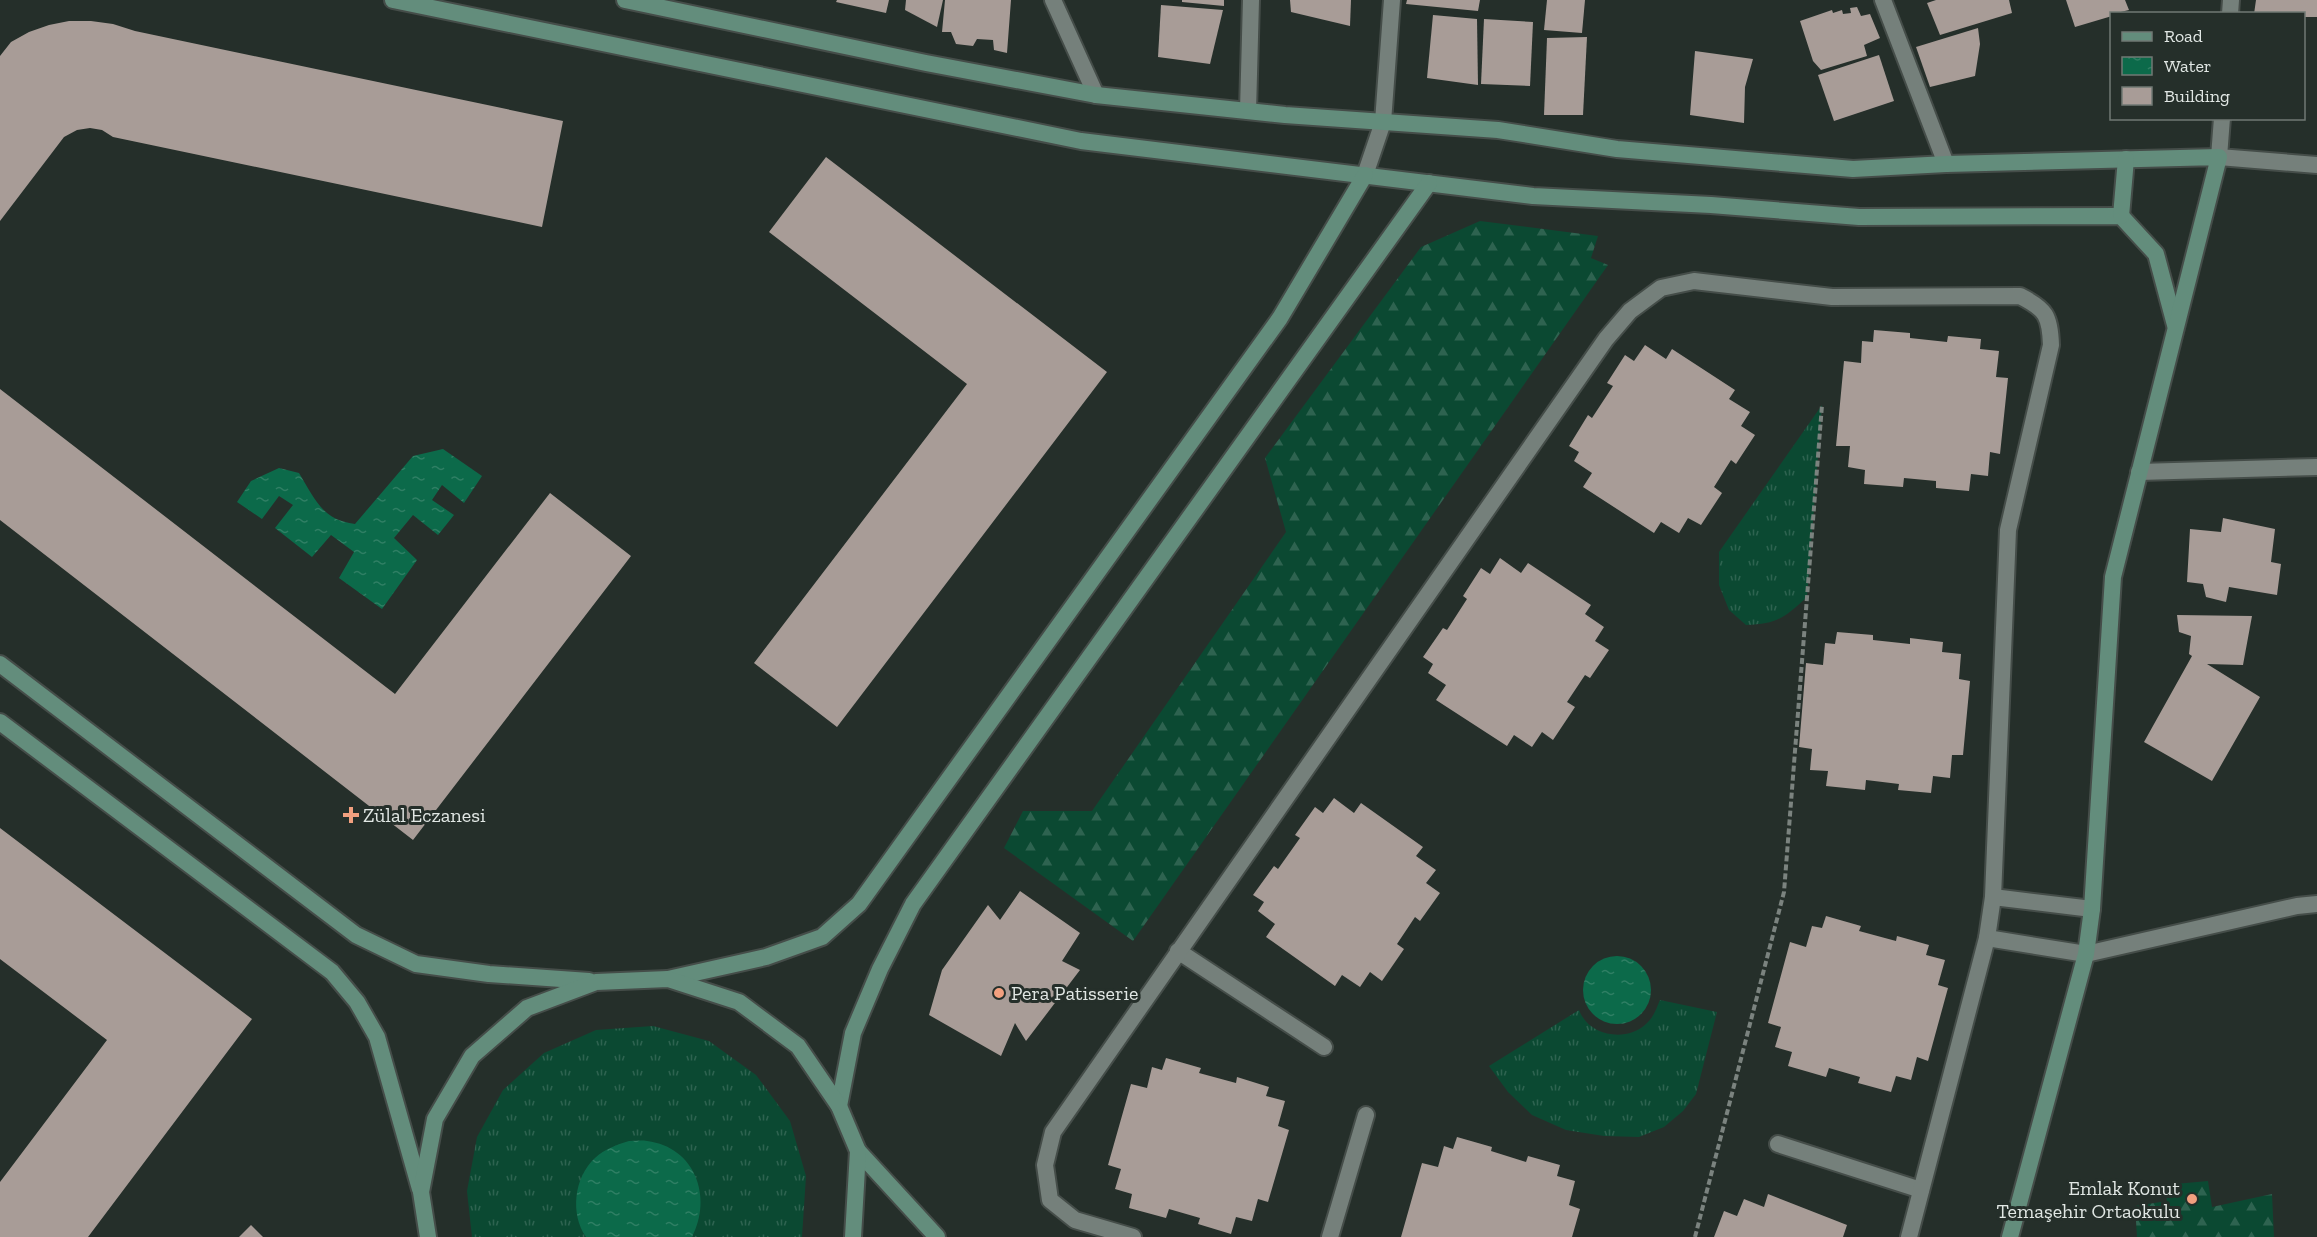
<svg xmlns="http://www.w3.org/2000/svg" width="2317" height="1237" viewBox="0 0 2317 1237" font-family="'Zilla Slab',serif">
  <defs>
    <pattern id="grass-tufts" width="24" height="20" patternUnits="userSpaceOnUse" patternTransform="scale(1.5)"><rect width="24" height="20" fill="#0b4932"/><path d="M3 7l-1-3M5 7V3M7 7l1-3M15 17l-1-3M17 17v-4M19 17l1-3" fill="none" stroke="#2e6350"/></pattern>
    <pattern id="forest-firs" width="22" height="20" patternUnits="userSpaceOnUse" patternTransform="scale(1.5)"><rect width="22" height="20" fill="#0b4932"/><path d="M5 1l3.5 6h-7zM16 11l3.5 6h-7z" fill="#2e6350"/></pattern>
    <pattern id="water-ripples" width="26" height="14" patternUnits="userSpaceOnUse" patternTransform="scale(1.5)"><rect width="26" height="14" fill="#0c6a4a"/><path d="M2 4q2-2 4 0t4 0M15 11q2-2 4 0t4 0" fill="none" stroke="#2f7f64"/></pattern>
  </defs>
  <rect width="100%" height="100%" fill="#252f2a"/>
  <!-- grass -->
  <g fill="url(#grass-tufts)">
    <path d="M1822,405L1807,597C1785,617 1778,624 1746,625L1729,610L1719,585V552Z"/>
    <path d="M1660,1000L1717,1012L1696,1094L1683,1111L1664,1127L1639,1137L1604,1136L1566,1130L1532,1115L1508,1092L1489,1066L1579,1010C1589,1037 1627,1042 1646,1024C1654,1017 1656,1009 1660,1000Z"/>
    <polygon points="653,1026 709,1041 756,1075 790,1121 806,1176 802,1237 472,1237 467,1191 477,1137 503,1090 544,1053 596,1030"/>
  </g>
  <!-- forest -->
  <g fill="url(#forest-firs)">
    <polygon points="1480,221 1598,236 1591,258 1608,265 1133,941 1004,848 1023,811 1092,811 1286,532 1265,458 1421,247"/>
    <polygon points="2208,1181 2212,1207 2272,1194 2274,1237 2137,1237 2135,1206 2167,1201 2164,1185"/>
  </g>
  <!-- water -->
  <g fill="url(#water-ripples)">
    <path d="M443,449L482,476L464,503L442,485L432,500L454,515L438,535L413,515L394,538L417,560L382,609L339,578L354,552L331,535L312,557L275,528L293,505L279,496L262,519L237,502L251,481L279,468L299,473C315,499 322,520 355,524L413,456Z"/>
    <circle cx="1617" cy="990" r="34"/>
    <path d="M629,1141C635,1141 641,1140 647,1141C695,1147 713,1197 692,1237H586C570,1214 574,1177 595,1158C605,1149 616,1145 629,1141Z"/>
  </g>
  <!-- building -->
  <g fill="#a89c97">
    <polygon points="837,0 889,0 886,13 836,2"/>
    <polygon points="906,0 943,0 937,27 905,10"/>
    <polygon points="945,0 1011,0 1007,53 994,50 993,40 977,39 973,46 956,44 951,32 942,32"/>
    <polygon points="1182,0 1224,0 1224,6 1182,2"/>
    <polygon points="1290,0 1351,0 1350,26 1291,12"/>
    <polygon points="1407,0 1480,0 1478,11 1406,4"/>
    <polygon points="1547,0 1585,0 1582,33 1544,30"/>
    <polygon points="1936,0 2009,0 2012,13 1940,35 1927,3"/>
    <polygon points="2066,0 2125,0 2129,10 2112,14 2112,16 2075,27"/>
    <polygon points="2256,0 2317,0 2317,17 2304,17 2304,14 2254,14"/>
    <polygon points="1161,5 1223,10 1210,64 1158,57"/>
    <polygon points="1857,7 1861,16 1870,14 1880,38 1864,45 1867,56 1821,70 1813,61 1800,21 1832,10 1833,13 1842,10 1843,14 1851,13 1850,8"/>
    <polygon points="1433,15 1477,19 1478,85 1427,78"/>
    <polygon points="1484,19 1533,22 1530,86 1481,84"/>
    <polygon points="69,21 91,21 113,24 135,31 563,121 542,227 113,137 102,130 90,128 77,130 64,137 0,221 0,56 11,42 29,32 49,25"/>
    <polygon points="1978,28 1980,44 1975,76 1930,87 1916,47"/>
    <polygon points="1587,37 1583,115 1544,115 1547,38"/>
    <polygon points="1695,51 1753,59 1745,87 1744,123 1690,115"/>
    <polygon points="1879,55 1894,101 1834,121 1818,75"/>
    <polygon points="826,157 1107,372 837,727 754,663 967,384 769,232"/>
    <polygon points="1874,330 1910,333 1910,338 1947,342 1948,336 1981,339 1980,349 1999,351 1996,377 2008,378 2000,454 1990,452 1988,476 1971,474 1969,491 1936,488 1936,481 1904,478 1903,487 1864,484 1865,470 1848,467 1850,446 1836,446 1844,361 1861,363 1862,341 1873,342"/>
    <polygon points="1645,345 1666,359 1672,349 1735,390 1729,399 1750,412 1741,426 1755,435 1736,464 1731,460 1714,487 1722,493 1701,525 1688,518 1679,533 1661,522 1654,533 1583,487 1592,473 1574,461 1579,452 1569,446 1588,415 1592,418 1613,386 1607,383 1625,355 1634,361"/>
    <polygon points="0,389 395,694 550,493 631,556 413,840 0,520"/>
    <polygon points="2223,518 2275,529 2271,562 2281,564 2277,595 2229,587 2226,602 2206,597 2203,584 2187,582 2190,529 2221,532"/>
    <polygon points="1500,558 1521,573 1528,563 1591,605 1585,614 1604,627 1595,641 1609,650 1590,678 1585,675 1567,702 1575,707 1553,740 1542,732 1532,747 1514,735 1507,746 1436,700 1446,685 1428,673 1433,664 1423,657 1443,628 1447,630 1467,599 1463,596 1481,568 1490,574"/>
    <polygon points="2177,615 2252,616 2243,665 2207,664 2260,697 2212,781 2144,742 2192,656 2189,654 2191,636 2179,632"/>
    <polygon points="1837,632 1873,635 1873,640 1910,644 1910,638 1943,642 1942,652 1961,654 1959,679 1970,681 1963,755 1952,755 1950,778 1933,776 1931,793 1898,790 1899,784 1866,780 1865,790 1826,786 1828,771 1810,770 1812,749 1799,747 1806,663 1823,665 1825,643 1835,644"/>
    <polygon points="1334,798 1354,813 1361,803 1423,847 1416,856 1436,870 1426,883 1440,893 1420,921 1415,917 1397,944 1404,949 1382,981 1370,972 1360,987 1342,975 1335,986 1266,937 1275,924 1258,911 1264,902 1253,895 1274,866 1278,869 1300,838 1295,835 1315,807 1323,813"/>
    <polygon points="0,828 252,1019 88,1237 0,1237 0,1182 107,1040 0,959"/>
    <polygon points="1020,891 1080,933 1062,961 1080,970 1026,1041 1015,1023 1001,1056 929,1015 942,970 988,905 1000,920"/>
    <polygon points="1826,916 1861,926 1859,931 1896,941 1897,936 1929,945 1926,955 1945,960 1938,985 1948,988 1928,1061 1917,1057 1911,1080 1896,1076 1891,1092 1858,1083 1860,1077 1829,1068 1826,1077 1788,1066 1792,1052 1775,1047 1781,1027 1768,1023 1790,942 1806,947 1812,926 1822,928"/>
    <polygon points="1166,1058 1201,1068 1199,1073 1236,1083 1237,1077 1269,1087 1266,1096 1285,1101 1278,1126 1289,1130 1268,1202 1258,1199 1252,1221 1236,1217 1231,1234 1198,1224 1200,1218 1169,1209 1166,1218 1129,1208 1132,1194 1115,1189 1121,1169 1108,1165 1131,1084 1147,1088 1152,1067 1162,1070"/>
    <polygon points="1457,1137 1492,1147 1491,1151 1526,1162 1528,1156 1560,1165 1557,1176 1575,1181 1569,1205 1580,1209 1572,1237 1401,1237 1422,1163 1438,1167 1444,1146 1453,1149"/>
    <polygon points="1768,1194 1847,1225 1843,1237 1714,1237 1724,1211 1737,1216 1744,1199 1764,1207"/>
    <polygon points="251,1225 263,1237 239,1237"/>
  </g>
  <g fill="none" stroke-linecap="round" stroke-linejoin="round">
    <defs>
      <g id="service">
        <polyline points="1993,897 2092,909"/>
        <polyline points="1987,938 2086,954"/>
        <polyline points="1178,951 1324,1047"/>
        <polyline points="1778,1144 1921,1190"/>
        <path d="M1133,1237L1075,1220L1050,1200L1045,1165L1053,1132L1606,339L1630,311L1661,288L1694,281L1832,297L2020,296C2046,309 2050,316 2051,345L2008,530L1993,897L1987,938L1909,1237"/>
        <polyline points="1330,1237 1366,1115"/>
      </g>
      <g id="minor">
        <polyline points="1053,0 1096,95"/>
        <polyline points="1883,0 1946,164"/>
        <polyline points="2230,14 2231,0"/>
        <polyline points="1248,111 1251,0"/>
        <polyline points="2222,118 2219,157 2317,165"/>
        <polyline points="1365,175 1383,122 1392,0"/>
        <polyline points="2139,472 2317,467"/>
        <polyline points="2086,954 2297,906 2317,904"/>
      </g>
      <g id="secondary">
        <polyline points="393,0 1081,141 1533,196 1711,205 1859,217 2121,216 2156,254 2175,325"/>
        <polyline points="625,0 926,63 1096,95 1285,115 1498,130 1617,149 1853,169 1946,164 2219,157 2113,577 2092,909 2086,954 2010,1237"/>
        <polyline points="2121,216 2126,159"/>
        <polyline points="0,664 356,935 416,964 489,974 589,981"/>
        <polyline points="0,722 332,972 357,1002 377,1037 420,1189"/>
        <polyline points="668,979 766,957 822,937 859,904 1280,318 1365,175"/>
        <polyline points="839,1106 853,1033 880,969 913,904 1429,183"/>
        <polyline points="858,1151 937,1237"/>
        <polyline points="428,1237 421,1192 435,1119 472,1056 527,1008 596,982 668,979 739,1002 798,1046 839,1106 858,1151 853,1237"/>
      </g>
    </defs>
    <!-- service casing -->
    <use href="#service" stroke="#454d49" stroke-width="20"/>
    <!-- minor casing -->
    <use href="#minor" stroke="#454d49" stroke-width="20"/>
    <!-- secondary casing -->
    <use href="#secondary" stroke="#454d49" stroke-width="20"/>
    <!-- path -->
    <polyline stroke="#7b837f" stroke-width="4" stroke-dasharray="6 3" stroke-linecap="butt" points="1695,1237 1784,892 1822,405"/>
    <!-- service -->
    <use href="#service" stroke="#75807b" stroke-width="16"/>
    <!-- minor -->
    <use href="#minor" stroke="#75807b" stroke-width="16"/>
    <!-- secondary -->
    <use href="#secondary" stroke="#638d7c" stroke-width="16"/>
  </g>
  <!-- markers -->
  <g fill="#f2a07f" stroke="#252f2a" stroke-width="2">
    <path d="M348 806h6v6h6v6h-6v6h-6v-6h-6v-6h6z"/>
    <circle cx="999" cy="993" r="6"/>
    <circle cx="2192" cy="1199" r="6"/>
  </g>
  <g text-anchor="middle" stroke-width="6" stroke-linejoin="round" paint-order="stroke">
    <!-- poi labels -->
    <g font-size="20" fill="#e1e7e4" stroke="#252f2a" text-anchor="start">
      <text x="363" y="822">Zülal Eczanesi</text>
      <text x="1011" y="1000">Pera Patisserie</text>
      <text x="2180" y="1195" text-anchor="end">Emlak Konut<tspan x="2180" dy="23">Temaşehir Ortaokulu</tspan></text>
    </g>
  </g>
  <!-- legend -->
  <rect x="2110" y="12" width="195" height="108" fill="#252f2a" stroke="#707974" stroke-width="1.5"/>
  <rect x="2122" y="32" width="30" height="9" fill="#638d7c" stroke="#707974" stroke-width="1.5"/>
  <text x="2164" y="42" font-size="18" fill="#e1e7e4">Road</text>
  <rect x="2122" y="57" width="30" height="18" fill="url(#water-ripples)" stroke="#707974" stroke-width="1.5"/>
  <text x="2164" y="72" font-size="18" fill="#e1e7e4">Water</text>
  <rect x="2122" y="87" width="30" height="18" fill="#a89c97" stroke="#707974" stroke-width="1.5"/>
  <text x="2164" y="102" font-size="18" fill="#e1e7e4">Building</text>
</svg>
